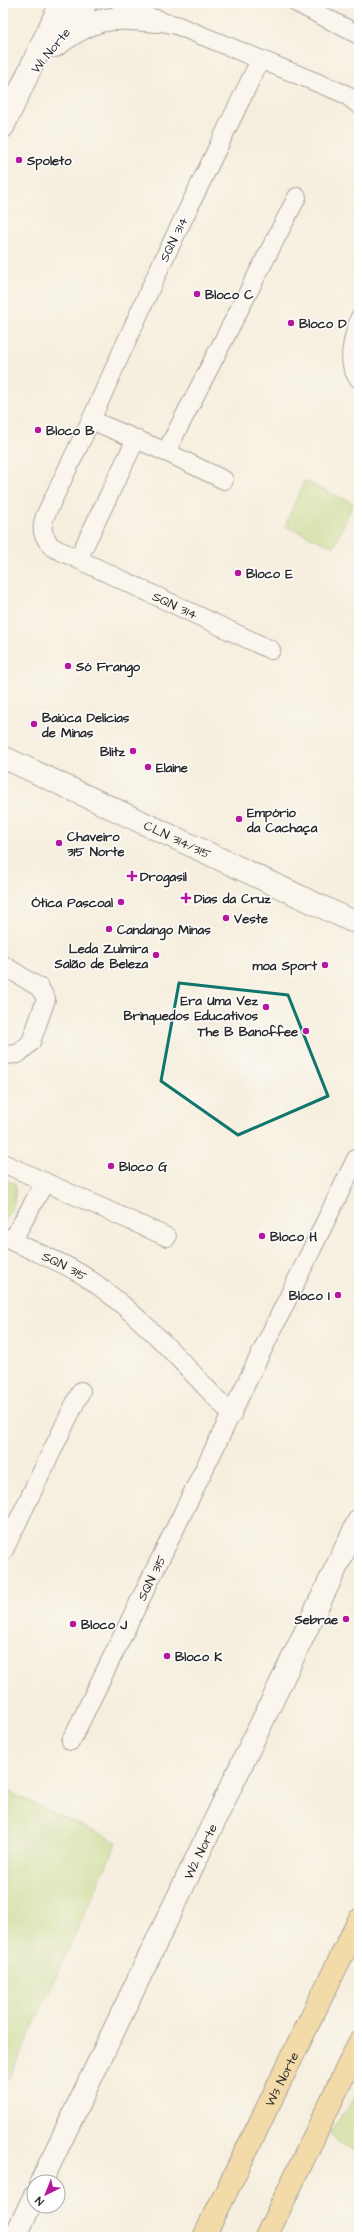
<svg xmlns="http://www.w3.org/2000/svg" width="362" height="2240" viewBox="0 0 362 2240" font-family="'Architects Daughter',sans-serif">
  <rect width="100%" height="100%" fill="#fff"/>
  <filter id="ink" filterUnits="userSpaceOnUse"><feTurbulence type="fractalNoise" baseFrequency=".025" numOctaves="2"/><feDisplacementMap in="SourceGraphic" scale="8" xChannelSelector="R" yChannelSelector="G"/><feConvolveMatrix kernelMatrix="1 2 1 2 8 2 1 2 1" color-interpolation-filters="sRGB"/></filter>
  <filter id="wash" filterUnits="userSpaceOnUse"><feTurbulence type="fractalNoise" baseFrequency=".012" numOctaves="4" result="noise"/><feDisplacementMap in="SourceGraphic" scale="16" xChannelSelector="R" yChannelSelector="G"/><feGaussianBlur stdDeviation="0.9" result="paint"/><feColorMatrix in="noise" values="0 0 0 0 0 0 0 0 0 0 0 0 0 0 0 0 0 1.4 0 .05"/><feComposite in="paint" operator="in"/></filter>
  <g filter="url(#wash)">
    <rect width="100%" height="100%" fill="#f6efdf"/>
    <!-- green -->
    <g fill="#b8d77e" stroke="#728154">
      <polygon points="304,481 353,503 334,547 285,526"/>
      <path d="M3,1178L15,1184C16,1199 14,1210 3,1221Z"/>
      <polygon points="3,1789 117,1842 9,2079 3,2076"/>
      <polygon points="359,2092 359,2153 334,2139 329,2133"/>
    </g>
  </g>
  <g filter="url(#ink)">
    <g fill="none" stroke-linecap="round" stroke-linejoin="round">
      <defs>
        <g id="minor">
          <polyline points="120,3 157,21 176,25 345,94 359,105"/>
          <polyline points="297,3 359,35"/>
          <path id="s1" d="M260,60L160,267L91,420L45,516C40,530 43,536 52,547L271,650"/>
          <path d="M359,319C354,338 344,363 359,379"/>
          <polyline points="91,420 166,452 224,480"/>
          <polyline points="166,452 297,197"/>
          <polyline points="78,559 136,439"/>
          <polyline points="3,965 40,988 46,999 31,1042 18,1054 3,1055"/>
          <polyline points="3,1163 45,1182 12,1241"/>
          <polyline points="45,1182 167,1237"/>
          <path id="s2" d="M3,1237C34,1252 68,1263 96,1284C147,1321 189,1370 232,1415"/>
          <polyline points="3,1552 81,1391"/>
          <path id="s3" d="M71,1741L356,1159"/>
        </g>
        <g id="tertiary">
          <polyline points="63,35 86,3"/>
          <path d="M55,46C97,15 107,17 157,21"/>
          <polyline points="3,127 61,3"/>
          <path id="s4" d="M3,757L352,921H359"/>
          <path id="s5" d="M41,2182L359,1520"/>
          <polyline points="15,2237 34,2197"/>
        </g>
        <g id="primary">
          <path id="s6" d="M204,2237L359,1920"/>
          <polyline points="266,2237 359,2043"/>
        </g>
      </defs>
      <!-- minor casing -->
      <use href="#minor" stroke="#494846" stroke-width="20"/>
      <!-- tertiary casing -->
      <use href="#tertiary" stroke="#494846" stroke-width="24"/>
      <!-- primary casing -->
      <use href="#primary" stroke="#494846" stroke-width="24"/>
      <!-- minor -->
      <use href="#minor" stroke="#fff" stroke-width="18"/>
      <!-- tertiary -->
      <use href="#tertiary" stroke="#fff" stroke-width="22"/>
      <!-- primary -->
      <use href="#primary" stroke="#efc469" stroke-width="22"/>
    </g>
  </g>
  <!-- marked area -->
  <path d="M0 0H362V2240H0ZM179,983L288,995L328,1096L238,1135L161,1081Z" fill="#f6efdf" fill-opacity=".55" fill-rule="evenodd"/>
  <path fill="none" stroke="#0f766e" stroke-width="3" stroke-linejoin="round" d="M179,983L288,995L328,1096L238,1135L161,1081Z"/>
  <!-- markers -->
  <g fill="#b5179e" stroke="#fff" stroke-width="1.5">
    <circle cx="19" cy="160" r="4"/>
    <circle cx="197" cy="294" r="4"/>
    <circle cx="291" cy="323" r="4"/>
    <circle cx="38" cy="430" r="4"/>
    <circle cx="238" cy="573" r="4"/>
    <circle cx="68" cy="666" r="4"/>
    <circle cx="34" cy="724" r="4"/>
    <circle cx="133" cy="751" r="4"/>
    <circle cx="148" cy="767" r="4"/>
    <circle cx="239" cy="819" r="4"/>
    <circle cx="59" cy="843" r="4"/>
    <path d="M130 870h4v4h4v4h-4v4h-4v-4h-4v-4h4z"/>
    <path d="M184 892h4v4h4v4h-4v4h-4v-4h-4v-4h4z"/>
    <circle cx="121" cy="902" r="4"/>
    <circle cx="226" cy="918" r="4"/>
    <circle cx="109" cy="929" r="4"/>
    <circle cx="156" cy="955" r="4"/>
    <circle cx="325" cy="965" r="4"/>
    <circle cx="266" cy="1007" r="4"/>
    <circle cx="306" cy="1031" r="4"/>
    <circle cx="111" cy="1166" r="4"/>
    <circle cx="262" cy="1236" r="4"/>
    <circle cx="338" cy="1295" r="4"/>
    <circle cx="346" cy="1619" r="4"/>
    <circle cx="73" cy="1624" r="4"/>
    <circle cx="167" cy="1656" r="4"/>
  </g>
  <g text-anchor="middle" stroke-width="3" stroke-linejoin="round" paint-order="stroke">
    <!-- street labels -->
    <g font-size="13" fill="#2b2b2b" stroke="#fff">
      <text transform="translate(50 50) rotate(-51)" y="5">W1 Norte</text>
      <text transform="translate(173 239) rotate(-64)" y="5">SQN 314</text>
      <text dy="5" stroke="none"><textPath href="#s1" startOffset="674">SQN 314</textPath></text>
      <text dy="5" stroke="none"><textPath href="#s4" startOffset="193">CLN 314/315</textPath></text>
      <text dy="5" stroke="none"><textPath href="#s2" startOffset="68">SQN 315</textPath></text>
      <text dy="5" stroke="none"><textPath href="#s3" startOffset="182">SQN 315</textPath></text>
      <text dy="5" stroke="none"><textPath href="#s5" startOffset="367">W2 Norte</textPath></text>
      <text dy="5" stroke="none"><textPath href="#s6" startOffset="176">W3 Norte</textPath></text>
    </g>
    <!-- poi labels -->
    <g font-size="13" font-weight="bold" fill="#2b2b2b" stroke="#fff" text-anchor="start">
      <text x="27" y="165">Spoleto</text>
      <text x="205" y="299">Bloco C</text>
      <text x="299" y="328">Bloco D</text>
      <text x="46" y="435">Bloco B</text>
      <text x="246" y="578">Bloco E</text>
      <text x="76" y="671">Só Frango</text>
      <text x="42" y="722">Baiúca Delícias<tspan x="42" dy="15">de Minas</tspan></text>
      <text x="125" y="756" text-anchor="end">Blitz</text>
      <text x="156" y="772">Elaine</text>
      <text x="247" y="817">Empório<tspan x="247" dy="15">da Cachaça</tspan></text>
      <text x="67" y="841">Chaveiro<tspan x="67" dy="15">315 Norte</tspan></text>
      <text x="140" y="881">Drogasil</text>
      <text x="194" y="903">Dias da Cruz</text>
      <text x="113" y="907" text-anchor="end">Ótica Pascoal</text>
      <text x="234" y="923">Veste</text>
      <text x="117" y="934">Candango Minas</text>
      <text x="148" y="953" text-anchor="end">Leda Zulmira<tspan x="148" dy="15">Salão de Beleza</tspan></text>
      <text x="317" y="970" text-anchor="end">moa Sport</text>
      <text x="258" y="1005" text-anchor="end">Era Uma Vez<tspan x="258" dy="15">Brinquedos Educativos</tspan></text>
      <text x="298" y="1036" text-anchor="end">The B Banoffee</text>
      <text x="119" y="1171">Bloco G</text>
      <text x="270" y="1241">Bloco H</text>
      <text x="330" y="1300" text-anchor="end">Bloco I</text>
      <text x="338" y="1624" text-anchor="end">Sebrae</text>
      <text x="81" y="1629">Bloco J</text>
      <text x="175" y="1661">Bloco K</text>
    </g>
  </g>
  <!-- margin -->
  <rect width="362" height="2240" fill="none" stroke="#fff" stroke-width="16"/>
  <!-- north arrow -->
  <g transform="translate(46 2194) rotate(223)"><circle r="19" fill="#ffffff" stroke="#aaaaaa"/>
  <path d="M0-3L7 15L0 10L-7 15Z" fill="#b5179e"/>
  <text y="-6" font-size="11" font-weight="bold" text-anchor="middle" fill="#2b2b2b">N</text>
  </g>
</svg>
